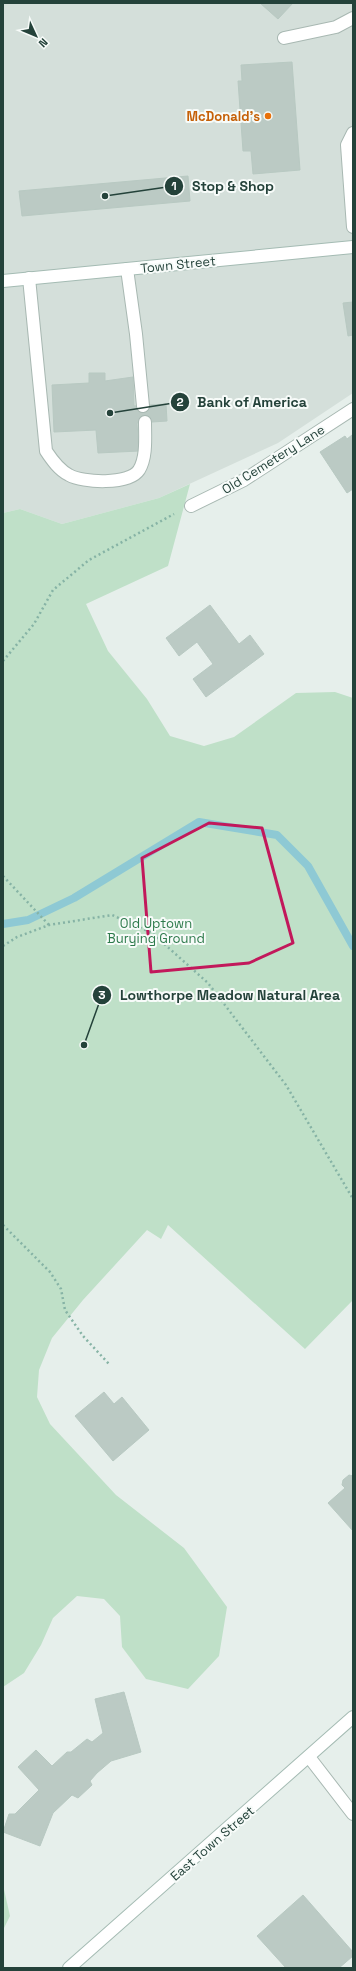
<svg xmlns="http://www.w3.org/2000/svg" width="356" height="1971" viewBox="0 0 356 1971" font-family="'Space Grotesk',sans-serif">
  <rect width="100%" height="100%" fill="#e6efeb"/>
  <!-- built -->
  <polygon fill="#d4dfda" points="3,3 353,3 353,393 278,443 159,498 62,524 20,509 3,513"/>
  <!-- green -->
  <g fill="#bfe0c8">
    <polygon points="190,484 168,566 86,604 108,651 147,699 170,736 204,746 234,737 296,693 335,692 353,698 353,1300 305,1349 168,1225 161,1239 147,1230 83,1300 52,1338 39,1370 37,1397 50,1424 116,1495 184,1548 227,1607 219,1656 188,1689 146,1679 122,1647 120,1616 104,1599 77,1596 53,1618 41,1645 24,1673 3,1687 3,513 20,509 62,524 159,498"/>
    <polygon points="3,1885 10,1916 3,1930"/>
  </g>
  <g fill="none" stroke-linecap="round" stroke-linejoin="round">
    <!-- stream -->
    <polyline stroke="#8ec9d4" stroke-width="8" points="3,924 28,920 74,898 199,822 277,835 308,866 353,946"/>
  </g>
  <!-- building -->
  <g fill="#bbcac4" stroke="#b8c9c2">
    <polygon points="260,3 293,3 278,19"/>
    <polygon points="292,62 300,170 253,174 251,151 243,151 238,81 242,81 241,65"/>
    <polygon points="188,176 190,201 22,216 19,191"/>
    <polygon points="353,302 353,335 348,336 343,303"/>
    <polygon points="89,373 105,373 105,381 133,377 134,406 166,404 167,421 137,423 139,451 98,453 96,430 54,432 52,385 89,383"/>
    <polygon points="352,435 353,489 347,493 320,452 345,436 347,439"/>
    <polygon points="210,605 239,644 250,635 264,654 206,697 193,679 213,664 197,642 179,656 166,638"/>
    <polygon points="104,1392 114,1404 122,1397 149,1430 113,1461 75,1416"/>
    <polygon points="349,1475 353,1476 353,1531 328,1503 345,1488 342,1485 343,1480"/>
    <polygon points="124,1692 141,1752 111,1761 97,1773 90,1781 92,1785 78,1798 72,1795 53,1813 40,1846 3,1832 9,1814 15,1814 39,1790 18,1767 36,1750 52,1766 67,1752 71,1752 87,1739 92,1742 103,1733 95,1699"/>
    <polygon points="303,1895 353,1952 353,1956 339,1968 286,1968 257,1936"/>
  </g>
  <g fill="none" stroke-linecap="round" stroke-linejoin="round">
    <defs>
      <g id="lane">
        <polyline points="284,38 336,27 353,18"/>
        <polyline points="353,133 347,145 353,227"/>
        <polyline points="127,269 136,334 143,406"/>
        <path d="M29,278L46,451C52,460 59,470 69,475C83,483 129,485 139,470C147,457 145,437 145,422"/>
      </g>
      <g id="street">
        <polyline points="191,506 244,480 353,409"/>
        <polyline points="309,1757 353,1814"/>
      </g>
      <g id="secondary">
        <polyline points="3,281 353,247"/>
        <polyline points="69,1968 353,1717"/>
      </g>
    </defs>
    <!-- lane casing -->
    <use href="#lane" stroke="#a8b8b2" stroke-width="14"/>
    <!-- street casing -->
    <use href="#street" stroke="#a8b8b2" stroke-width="14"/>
    <!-- secondary casing -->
    <use href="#secondary" stroke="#a4bbb3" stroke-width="14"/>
    <!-- path -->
    <g stroke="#86b3a5" stroke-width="2.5" stroke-dasharray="2 3" stroke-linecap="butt">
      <polyline points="3,661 34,624 53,590 89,560 174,514"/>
      <polyline points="3,876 49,925"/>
      <polyline points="3,946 17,937 49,925 112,915 152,933 208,983 286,1085 353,1199"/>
      <polyline points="3,1225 50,1272 61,1289 65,1310 83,1336 109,1364"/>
    </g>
    <!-- lane -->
    <use href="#lane" stroke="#fff" stroke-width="12"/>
    <!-- street -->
    <use href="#street" stroke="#fff" stroke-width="12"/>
    <!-- secondary -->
    <use href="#secondary" stroke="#fff" stroke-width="12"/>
  </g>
  <!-- marked area -->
  <path fill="none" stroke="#c2185b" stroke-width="3" stroke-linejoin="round" d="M209,823L262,828L293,943L249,963L151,972L142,858Z"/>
  <!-- markers -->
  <circle fill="#e8710a" stroke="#f7fbf9" stroke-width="1.5" cx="268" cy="116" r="4"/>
  <g text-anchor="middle" stroke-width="4" stroke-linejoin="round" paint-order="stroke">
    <!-- food labels -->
    <g font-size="13" font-weight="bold" fill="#c56008" stroke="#f7fbf9" text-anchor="end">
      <text x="260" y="121">McDonald's</text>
    </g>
    <!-- street labels -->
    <g font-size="13" fill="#24423a" stroke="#f7fbf9">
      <text transform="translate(178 264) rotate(-6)" y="5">Town Street</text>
      <text transform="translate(273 459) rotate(-32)" y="5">Old Cemetery Lane</text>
      <text transform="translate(212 1843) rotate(-41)" y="5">East Town Street</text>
    </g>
    <!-- park labels -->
    <g font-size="13" fill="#2d7a4b" stroke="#f7fbf9">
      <text x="156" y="928">Old Uptown<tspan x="156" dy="15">Burying Ground</tspan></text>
    </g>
  </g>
  <!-- callouts -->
  <path fill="none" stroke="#24423a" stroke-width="1.5" d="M105 196L174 186M110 413L180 402M84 1045L102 995"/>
  <g fill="#24423a" stroke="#f7fbf9" stroke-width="1.5">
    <circle cx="105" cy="196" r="4"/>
    <circle cx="110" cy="413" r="4"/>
    <circle cx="84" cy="1045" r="4"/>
    <circle cx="174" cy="186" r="10"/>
    <circle cx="180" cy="402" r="10"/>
    <circle cx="102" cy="995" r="10"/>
  </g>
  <g font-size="12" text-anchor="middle" font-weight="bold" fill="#fff">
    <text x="174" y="190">1</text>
    <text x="180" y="406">2</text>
    <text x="102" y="999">3</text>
  </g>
  <g font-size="14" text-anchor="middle" font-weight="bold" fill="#24423a" stroke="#f7fbf9" stroke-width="4" stroke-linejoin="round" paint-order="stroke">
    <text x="233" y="191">Stop &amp; Shop</text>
    <text x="252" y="407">Bank of America</text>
    <text x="230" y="1000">Lowthorpe Meadow Natural Area</text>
  </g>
  <!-- border -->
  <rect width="356" height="1971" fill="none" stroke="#24423a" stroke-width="8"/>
  <!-- north arrow -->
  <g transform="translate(36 36) rotate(134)" stroke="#f7fbf9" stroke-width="3" paint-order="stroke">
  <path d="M0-3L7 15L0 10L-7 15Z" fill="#24423a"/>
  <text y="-6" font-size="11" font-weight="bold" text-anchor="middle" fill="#24423a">N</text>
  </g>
</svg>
